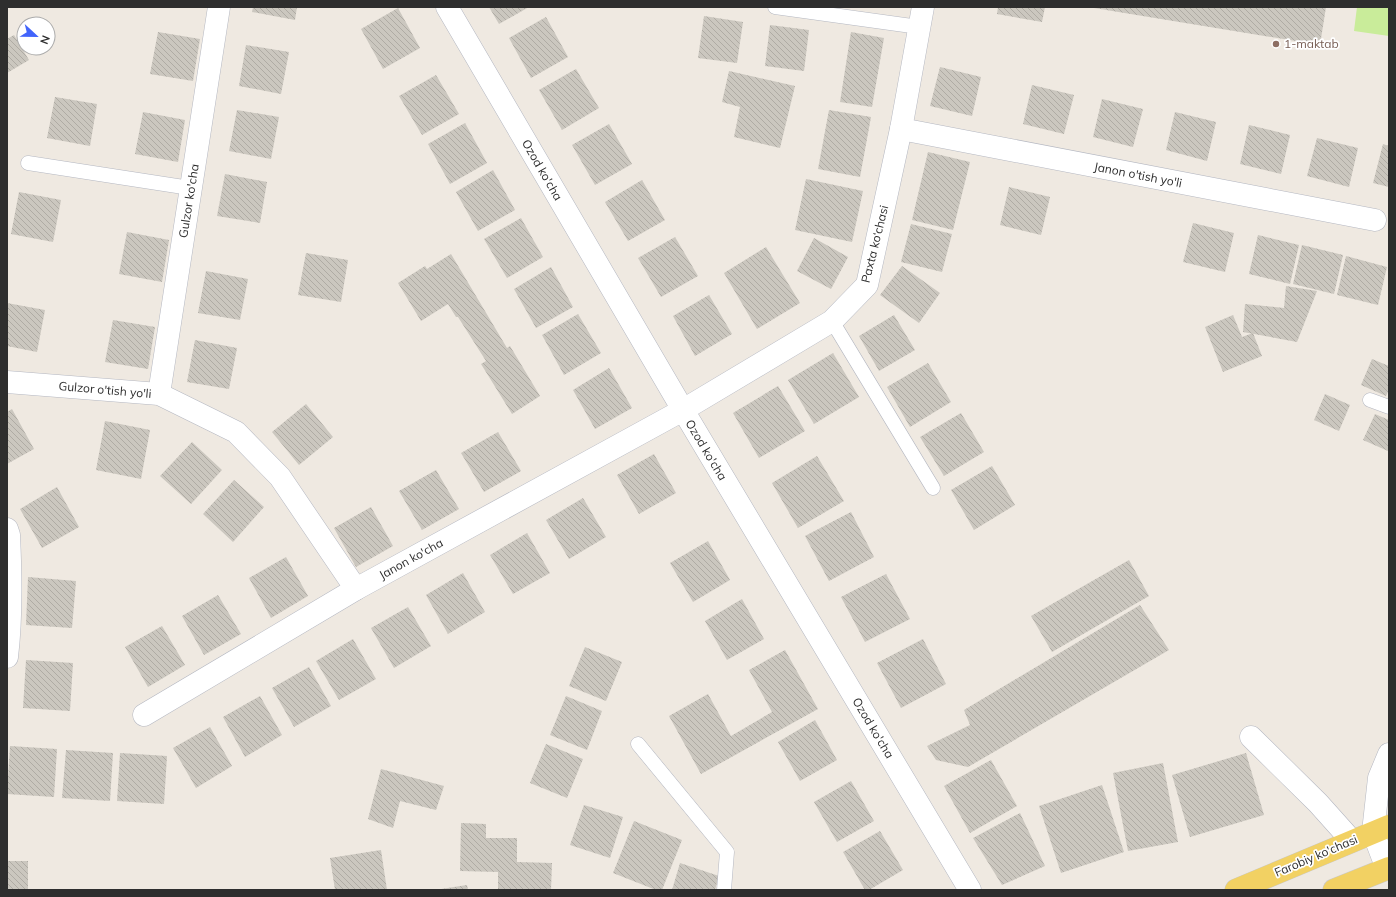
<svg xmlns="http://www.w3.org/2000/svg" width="1396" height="897" viewBox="0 0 1396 897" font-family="Mulish,sans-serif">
  <defs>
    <pattern id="building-back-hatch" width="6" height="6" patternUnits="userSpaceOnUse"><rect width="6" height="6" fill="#cbc7bf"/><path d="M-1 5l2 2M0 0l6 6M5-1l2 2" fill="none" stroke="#afaba4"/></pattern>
  </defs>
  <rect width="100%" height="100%" fill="#efe9e1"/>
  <!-- pitch -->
  <polygon fill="#c9ec9a" points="1357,7 1389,7 1389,36 1354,31"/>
  <!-- building -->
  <g fill="url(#building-back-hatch)">
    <polygon points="253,7 297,7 295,20 252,12"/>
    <polygon points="489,7 529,7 499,24"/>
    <polygon points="998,7 1045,7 1042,22 997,14"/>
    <polygon points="1088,7 1326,7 1320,45"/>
    <polygon points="398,8 420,48 383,69 361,29"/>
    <polygon points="704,16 743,22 737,63 698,58"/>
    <polygon points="546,17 568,57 531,78 509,38"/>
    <polygon points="770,25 809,30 804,71 765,66"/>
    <polygon points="158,32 200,39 193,81 150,74"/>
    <polygon points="851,32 884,38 872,107 840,102"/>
    <polygon points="14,35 29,60 7,73 7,39"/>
    <polygon points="246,45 289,52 281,94 239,86"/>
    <polygon points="940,67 981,77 972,116 930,106"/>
    <polygon points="576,69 599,108 562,130 539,90"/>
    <polygon points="729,71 795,86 780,148 734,137 740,107 722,102"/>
    <polygon points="436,75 459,114 422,135 399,96"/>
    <polygon points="1032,85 1074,95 1064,134 1023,124"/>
    <polygon points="55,97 97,104 90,146 47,138"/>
    <polygon points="1102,99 1143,109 1133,147 1093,137"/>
    <polygon points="237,110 279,117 271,159 229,151"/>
    <polygon points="829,110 871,117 860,177 818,169"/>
    <polygon points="143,112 185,120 178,162 135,154"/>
    <polygon points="1175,112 1216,122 1207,161 1166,150"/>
    <polygon points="465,123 487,163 450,184 428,144"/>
    <polygon points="609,124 632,164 595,185 572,145"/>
    <polygon points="1249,125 1290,135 1281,174 1240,164"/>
    <polygon points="1317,138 1358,148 1349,187 1307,176"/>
    <polygon points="1383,144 1389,146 1389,187 1373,183"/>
    <polygon points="928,152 970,162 953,230 912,220"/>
    <polygon points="493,170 515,210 478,231 456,192"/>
    <polygon points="225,174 267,182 260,223 217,216"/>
    <polygon points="806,179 863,191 852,242 795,230"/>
    <polygon points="642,180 665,220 628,241 605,202"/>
    <polygon points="1009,187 1050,197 1041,235 1000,225"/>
    <polygon points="19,192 61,200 53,242 11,234"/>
    <polygon points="521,218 543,257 507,278 484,239"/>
    <polygon points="1193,223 1234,233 1225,272 1183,262"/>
    <polygon points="911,224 952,234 942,272 901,262"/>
    <polygon points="127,232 169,240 162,282 119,274"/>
    <polygon points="1258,235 1299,245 1290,284 1249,274"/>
    <polygon points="675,237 698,276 661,297 638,258"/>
    <polygon points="814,238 848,257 831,289 797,271"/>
    <polygon points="1302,245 1343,255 1334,294 1293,284"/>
    <polygon points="766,247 800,303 757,329 724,273"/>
    <polygon points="306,253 348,260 341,302 298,295"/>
    <polygon points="451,254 507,348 510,346 540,396 512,414 481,364 486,361 458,317 456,317 448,304 421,321 398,283 425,266 427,269"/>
    <polygon points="1346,256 1387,267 1378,305 1337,295"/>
    <polygon points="902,266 940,293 919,323 880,295"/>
    <polygon points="551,267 573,307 536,328 514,289"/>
    <polygon points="206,271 248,279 240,320 198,313"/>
    <polygon points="1286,286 1317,291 1297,342 1243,332 1245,304 1284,308"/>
    <polygon points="709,295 732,334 695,356 673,316"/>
    <polygon points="7,303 45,310 37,352 7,346"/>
    <polygon points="578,314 601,353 564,375 542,335"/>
    <polygon points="894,315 915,350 879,371 859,336"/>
    <polygon points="1233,315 1242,337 1253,333 1262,356 1223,372 1205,327"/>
    <polygon points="113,320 155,327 148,369 105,362"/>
    <polygon points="195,340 237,348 229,389 187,382"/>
    <polygon points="833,353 859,397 814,424 788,380"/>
    <polygon points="1372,359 1389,366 1389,390 1386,396 1361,385"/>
    <polygon points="928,363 951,402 910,427 887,387"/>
    <polygon points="609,368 632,408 595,429 573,390"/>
    <polygon points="778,386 805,431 759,458 733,413"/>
    <polygon points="1325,394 1350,405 1339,431 1314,420"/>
    <polygon points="306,404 333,437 299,465 272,432"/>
    <polygon points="12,409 34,449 7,464 7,412"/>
    <polygon points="961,413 984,452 944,476 920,437"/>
    <polygon points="1375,414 1389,420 1388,451 1363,440"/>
    <polygon points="105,421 150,430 141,479 96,470"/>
    <polygon points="498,432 521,471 484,492 461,453"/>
    <polygon points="192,442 222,470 191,504 160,476"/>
    <polygon points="654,454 676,493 639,514 617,475"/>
    <polygon points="817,456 844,501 798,528 772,483"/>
    <polygon points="992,466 1015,505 974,530 951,490"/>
    <polygon points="436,470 459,509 422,530 399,491"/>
    <polygon points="234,480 264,507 233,542 203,514"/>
    <polygon points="57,487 79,527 42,548 20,509"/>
    <polygon points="583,498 606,537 569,559 546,520"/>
    <polygon points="371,507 393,546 356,567 334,528"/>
    <polygon points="851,512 874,557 829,581 805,536"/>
    <polygon points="527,533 550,573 513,594 490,555"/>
    <polygon points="708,541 730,580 693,602 670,563"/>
    <polygon points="286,557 308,596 271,618 249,578"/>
    <polygon points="1129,560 1149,596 1052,652 1031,616"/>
    <polygon points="463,573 485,612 448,634 426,595"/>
    <polygon points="886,574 910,619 865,642 841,597"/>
    <polygon points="28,577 76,581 72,628 26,625"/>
    <polygon points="218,595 241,634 204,655 182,616"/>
    <polygon points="742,599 764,639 727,660 705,621"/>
    <polygon points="1140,605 1169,650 968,767 936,760 927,746 970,725 964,710"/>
    <polygon points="408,607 431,646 394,668 371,628"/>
    <polygon points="162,626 185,665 148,687 125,647"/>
    <polygon points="353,639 376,679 339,700 316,661"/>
    <polygon points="923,639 946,684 901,708 877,663"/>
    <polygon points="585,647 622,662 606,701 569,686"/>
    <polygon points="785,650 818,709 701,774 669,716 708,694 731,736 772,712 749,670"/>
    <polygon points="26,660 73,663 70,711 23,708"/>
    <polygon points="309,667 331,706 294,727 272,688"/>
    <polygon points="260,696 282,735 245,757 223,717"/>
    <polygon points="566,696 602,711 587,750 550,735"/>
    <polygon points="815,720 837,760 800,781 778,742"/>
    <polygon points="210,727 232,766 196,788 173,748"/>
    <polygon points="546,744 583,759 567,798 530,783"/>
    <polygon points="10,746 57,749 54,797 7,794"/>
    <polygon points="66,750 113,753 110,801 62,798"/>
    <polygon points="120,753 167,756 164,804 117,801"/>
    <polygon points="1246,753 1264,815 1190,837 1172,775"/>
    <polygon points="991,760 1017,806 970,833 944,786"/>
    <polygon points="1163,763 1178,842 1128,851 1113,773"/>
    <polygon points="381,769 444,786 436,810 400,801 393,828 368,819"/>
    <polygon points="851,781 874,821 837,842 814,802"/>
    <polygon points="1102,785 1124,852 1061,873 1039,806"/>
    <polygon points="584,805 623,817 610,858 570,845"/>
    <polygon points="1020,813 1045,866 1002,885 973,838"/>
    <polygon points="634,821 682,840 662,890 656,890 613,873"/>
    <polygon points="461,823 486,824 486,838 517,838 517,862 552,863 551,890 498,890 498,872 460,871"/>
    <polygon points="880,831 903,870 869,890 865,890 843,852"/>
    <polygon points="381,850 387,890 335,890 330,858"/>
    <rect x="7" y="861" width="21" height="29"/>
    <polygon points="680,863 719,876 715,890 672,890"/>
    <polygon points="467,885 468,890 441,890 441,889"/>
  </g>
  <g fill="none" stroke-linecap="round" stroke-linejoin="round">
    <defs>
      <g id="lane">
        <polyline points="775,7 919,27"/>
        <polyline points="28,163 190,188"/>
        <polyline points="832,321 933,488"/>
        <polyline points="1370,400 1389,407"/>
        <polyline points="638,744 727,852 724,890"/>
      </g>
      <g id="street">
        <polyline points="447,7 683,410 970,890"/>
        <polyline points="901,129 1375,220"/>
        <polyline points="7,382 159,394 236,432 280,477 356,589"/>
        <polyline points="159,394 219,7"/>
        <path d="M7,529L9,535C11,576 12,616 7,657"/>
        <polyline points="144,715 356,589 683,410 832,321 867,285 901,129 923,7"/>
        <polyline points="1251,737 1318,803 1352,841"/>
        <polyline points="1387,869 1373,832 1379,778 1389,754"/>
      </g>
      <g id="primary">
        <polyline points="1236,890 1389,826"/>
        <polyline points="1334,890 1389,868"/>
      </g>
    </defs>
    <!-- lane casing -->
    <use href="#lane" stroke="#b4b7c1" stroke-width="15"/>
    <!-- street casing -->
    <use href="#street" stroke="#b4b7c1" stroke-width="23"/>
    <!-- primary casing -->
    <use href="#primary" stroke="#c9c9c9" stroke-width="23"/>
    <!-- lane -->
    <use href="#lane" stroke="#fff" stroke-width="14"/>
    <!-- street -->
    <use href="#street" stroke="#fff" stroke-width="22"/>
    <!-- primary -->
    <use href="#primary" stroke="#f2d163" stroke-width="22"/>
  </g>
  <!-- markers -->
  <circle fill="#8d6e63" stroke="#fff" stroke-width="1.5" cx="1276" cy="44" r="4"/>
  <g text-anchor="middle" stroke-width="3.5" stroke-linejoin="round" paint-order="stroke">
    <!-- education labels -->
    <g font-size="12" fill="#785e54" stroke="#fff" text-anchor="start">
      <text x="1284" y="48">1-maktab</text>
    </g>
    <!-- street labels -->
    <g font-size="12" fill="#2e2e2e" stroke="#fff">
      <text transform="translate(542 170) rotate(60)" y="4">Ozod ko'cha</text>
      <text transform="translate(1138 175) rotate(11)" y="4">Janon o'tish yo'li</text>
      <text transform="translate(189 201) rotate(-81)" y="4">Gulzor ko'cha</text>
      <text transform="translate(875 244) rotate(-76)" y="4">Paxta ko‘chasi</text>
      <text transform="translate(105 390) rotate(5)" y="4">Gulzor o'tish yo'li</text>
      <text transform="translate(706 450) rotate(59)" y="4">Ozod ko'cha</text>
      <text transform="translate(411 559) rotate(-29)" y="4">Janon ko'cha</text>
      <text transform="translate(873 728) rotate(59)" y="4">Ozod ko'cha</text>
      <text transform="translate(1316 856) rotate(-23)" y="4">Farobiy ko'chasi</text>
    </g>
  </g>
  <!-- border -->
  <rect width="1396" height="897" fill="none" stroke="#2e2e2e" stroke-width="16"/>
  <!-- north arrow -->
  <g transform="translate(36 36) rotate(112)"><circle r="19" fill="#ffffff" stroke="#ababab"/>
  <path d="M0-3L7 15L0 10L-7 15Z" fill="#4264fb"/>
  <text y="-6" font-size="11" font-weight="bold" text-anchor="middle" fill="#2e2e2e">N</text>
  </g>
</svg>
